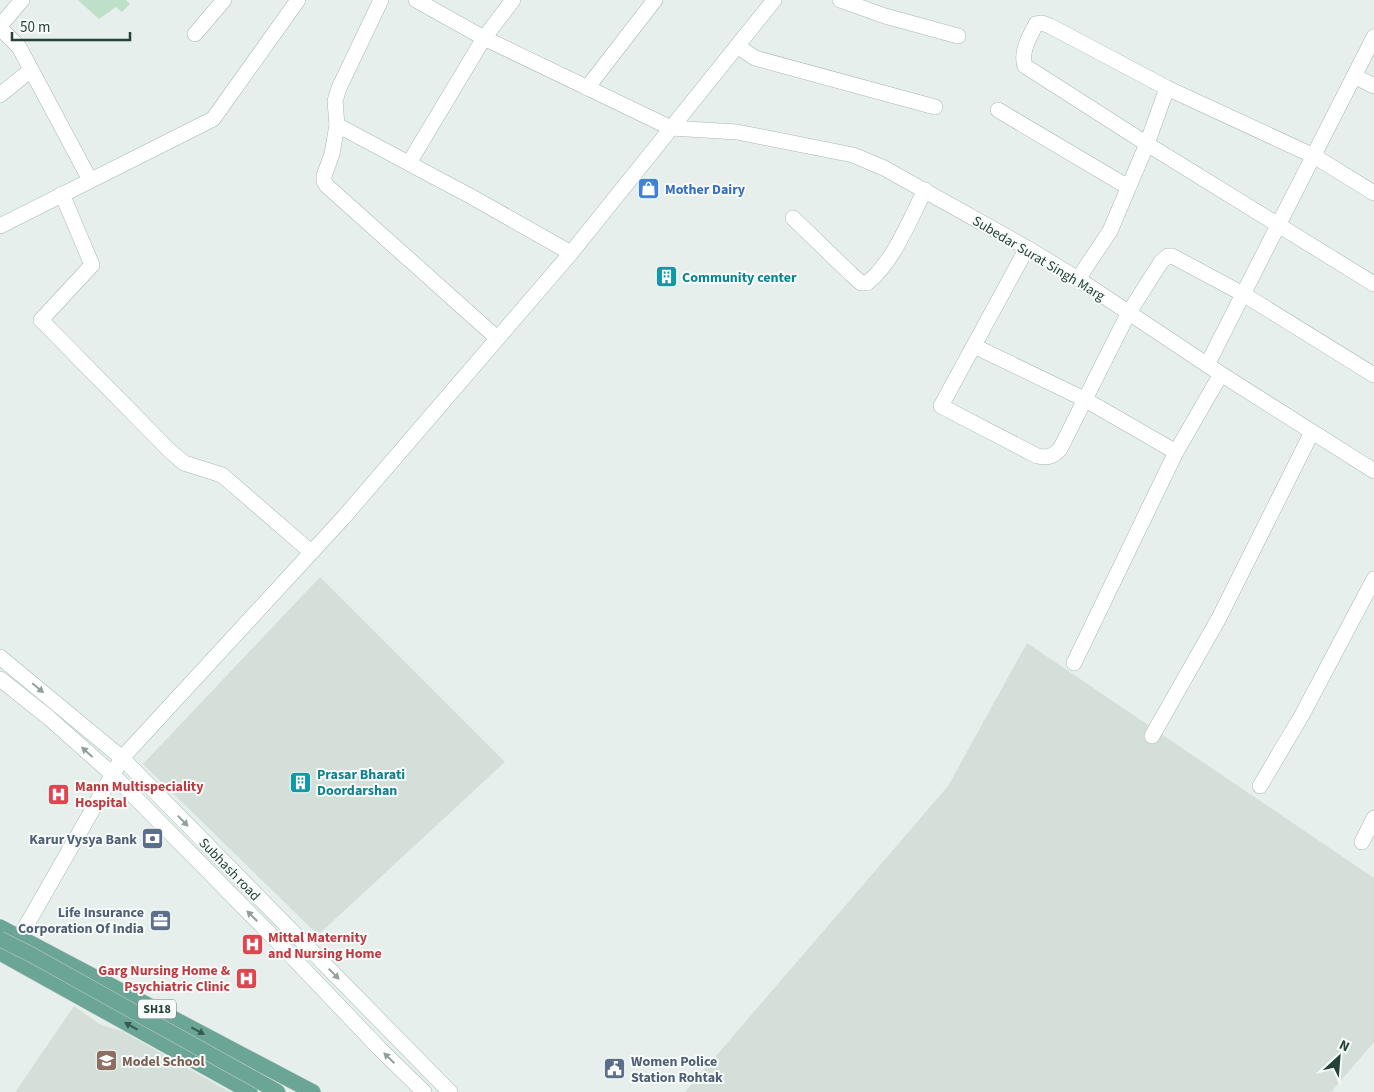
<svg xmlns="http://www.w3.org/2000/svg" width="1374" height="1092" viewBox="0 0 1374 1092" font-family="'Source Sans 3',sans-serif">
  <rect width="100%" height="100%" fill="#e6efeb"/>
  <!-- built -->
  <g fill="#d4dfda">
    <polygon points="320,577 505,762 318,935 143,764"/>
    <polygon points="1027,643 1374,878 1374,1042 1331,1092 685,1092 948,786"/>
    <polygon points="74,1006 101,1025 122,1031 230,1092 18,1092 16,1091"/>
  </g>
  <!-- green -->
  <polygon fill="#bfe0c8" points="78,0 126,0 130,4 122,12 116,7 99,19"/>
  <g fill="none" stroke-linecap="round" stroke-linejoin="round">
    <defs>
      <g id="street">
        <polyline points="381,0 339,88 335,101 337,125 472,197 571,253"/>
        <polyline points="416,0 484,38 671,128 737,132 853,155 884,168 1027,248 1078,279 1221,374 1374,471"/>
        <polyline points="840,0 885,16 958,36"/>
        <polyline points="0,26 22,0"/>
        <polyline points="0,28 19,47 90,180"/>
        <polyline points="195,34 224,0"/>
        <polyline points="737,46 755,58 935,107"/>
        <polyline points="1354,76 1374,86"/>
        <polyline points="587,88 655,0"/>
        <polyline points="0,95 31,70"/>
        <polyline points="998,110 1128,187"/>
        <polyline points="337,125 332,154 324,176 324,181 327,186 497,338"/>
        <polyline points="409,163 484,38 513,0"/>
        <path d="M1374,193L1314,156L1167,88L1050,26L1042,23L1036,24C1030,36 1020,52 1025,66L1147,144L1374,284"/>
        <polyline points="62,194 92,265 41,320 170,451 184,463 222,475 311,552"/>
        <path d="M793,218L851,274L861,283H867C893,263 910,219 925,190"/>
        <polyline points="0,226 213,119 298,0"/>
        <path d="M1027,248L941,406L1037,456C1047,458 1053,457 1060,449L1128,314L1161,262L1168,256H1172L1243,294L1374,375"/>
        <polyline points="1078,279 1110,231 1147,144 1167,88"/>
        <polyline points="974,346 1084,399 1176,452"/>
        <polyline points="1207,365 1374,37"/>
        <polyline points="1074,663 1176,452 1221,374"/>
        <polyline points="1152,736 1219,618 1312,432"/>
        <polyline points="1260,786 1302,715 1374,579"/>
        <polyline points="1362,842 1374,818"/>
      </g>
      <g id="secondary">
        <polyline points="0,657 122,758 450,1092"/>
        <polyline points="0,679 48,717 112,774 277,941 380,1049 424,1092"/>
        <polyline points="14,947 122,758 344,517 571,253 774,0"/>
      </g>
      <g id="primary">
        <polyline points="0,927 313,1092"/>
        <polyline points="0,953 250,1092"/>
      </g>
    </defs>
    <!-- street casing -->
    <use href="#street" stroke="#a8b8b2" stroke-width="16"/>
    <!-- secondary casing -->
    <use href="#secondary" stroke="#a4bbb3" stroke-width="16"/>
    <!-- primary casing -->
    <use href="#primary" stroke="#c2cac8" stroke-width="16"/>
    <!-- street -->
    <use href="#street" stroke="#fff" stroke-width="15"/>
    <!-- secondary -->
    <use href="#secondary" stroke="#fff" stroke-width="15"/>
    <!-- primary -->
    <use href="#primary" stroke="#6aa596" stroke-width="15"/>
    <defs>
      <polyline id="primary-bridge" points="0,939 32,955 278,1092"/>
    </defs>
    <!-- primary-bridge casing -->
    <use href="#primary-bridge" stroke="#c2cac8" stroke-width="16" stroke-linecap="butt"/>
    <!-- primary-bridge -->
    <use href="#primary-bridge" stroke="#6aa596" stroke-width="15"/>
  </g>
  <!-- one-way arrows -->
  <defs><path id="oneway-solid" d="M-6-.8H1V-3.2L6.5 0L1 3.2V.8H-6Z" transform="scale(1.25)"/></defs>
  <g fill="#92a09c">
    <use href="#oneway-solid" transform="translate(38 688) rotate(40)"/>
    <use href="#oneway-solid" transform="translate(87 752) rotate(-138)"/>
    <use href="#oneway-solid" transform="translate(183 821) rotate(46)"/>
    <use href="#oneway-solid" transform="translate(252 916) rotate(-135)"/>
    <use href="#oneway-solid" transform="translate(334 974) rotate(45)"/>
    <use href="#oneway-solid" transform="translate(389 1058) rotate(-136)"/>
  </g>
  <g fill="#365b51">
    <use href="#oneway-solid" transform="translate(131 1026) rotate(-151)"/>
    <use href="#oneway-solid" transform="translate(198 1031) rotate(28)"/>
  </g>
  <!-- icons -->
  <defs>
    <symbol id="shop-square" viewBox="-11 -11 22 22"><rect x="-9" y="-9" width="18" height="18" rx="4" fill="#3f7fe0" stroke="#f7fbf9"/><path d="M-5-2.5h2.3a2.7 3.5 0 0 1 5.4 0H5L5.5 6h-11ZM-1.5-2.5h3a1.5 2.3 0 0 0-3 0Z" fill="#fff"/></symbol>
    <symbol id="building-square" viewBox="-11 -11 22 22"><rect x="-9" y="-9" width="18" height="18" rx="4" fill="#0f9aa8" stroke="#f7fbf9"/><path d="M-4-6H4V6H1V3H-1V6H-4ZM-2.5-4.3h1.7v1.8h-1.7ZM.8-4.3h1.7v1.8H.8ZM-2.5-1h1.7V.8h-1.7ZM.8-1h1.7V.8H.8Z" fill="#fff"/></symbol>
    <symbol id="hospital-square" viewBox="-11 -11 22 22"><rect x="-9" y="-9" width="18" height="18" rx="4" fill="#e0444e" stroke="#f7fbf9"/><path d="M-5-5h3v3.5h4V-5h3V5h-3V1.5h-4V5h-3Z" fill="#fff"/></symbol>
    <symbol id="bank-square" viewBox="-11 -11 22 22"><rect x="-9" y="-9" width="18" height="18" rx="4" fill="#5c6f8a" stroke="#f7fbf9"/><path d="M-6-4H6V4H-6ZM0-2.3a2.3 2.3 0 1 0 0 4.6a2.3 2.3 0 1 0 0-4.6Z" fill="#fff"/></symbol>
    <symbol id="office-square" viewBox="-11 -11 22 22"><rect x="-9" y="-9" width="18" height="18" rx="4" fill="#5c6f8a" stroke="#f7fbf9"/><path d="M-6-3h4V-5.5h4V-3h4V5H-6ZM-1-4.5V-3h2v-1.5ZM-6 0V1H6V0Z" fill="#fff"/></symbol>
    <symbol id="school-square" viewBox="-11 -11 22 22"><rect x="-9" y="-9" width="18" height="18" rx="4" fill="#8d6e63" stroke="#f7fbf9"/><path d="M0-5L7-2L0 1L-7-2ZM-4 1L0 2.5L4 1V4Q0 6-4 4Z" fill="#fff"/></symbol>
    <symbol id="civic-square" viewBox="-11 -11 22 22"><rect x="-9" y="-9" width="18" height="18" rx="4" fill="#5c6f8a" stroke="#f7fbf9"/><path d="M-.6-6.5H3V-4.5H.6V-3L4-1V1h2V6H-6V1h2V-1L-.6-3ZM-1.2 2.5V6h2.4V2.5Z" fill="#fff"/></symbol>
  </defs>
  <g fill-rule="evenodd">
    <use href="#shop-square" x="636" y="176" width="25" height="25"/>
    <use href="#building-square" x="654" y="264" width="25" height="25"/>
    <use href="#building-square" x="288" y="770" width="25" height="25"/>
    <use href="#hospital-square" x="46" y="782" width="25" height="25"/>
    <use href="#bank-square" x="140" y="826" width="25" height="25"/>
    <use href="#office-square" x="148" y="908" width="25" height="25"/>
    <use href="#hospital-square" x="240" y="932" width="25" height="25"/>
    <use href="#hospital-square" x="234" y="966" width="25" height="25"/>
    <use href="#school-square" x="94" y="1048" width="25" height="25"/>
    <use href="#civic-square" x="602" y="1056" width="25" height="25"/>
  </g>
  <g text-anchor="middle" stroke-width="4" stroke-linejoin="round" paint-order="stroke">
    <!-- shield labels -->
    <rect fill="#f7fbf9" stroke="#637a73" stroke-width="1" x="138" y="999.5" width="38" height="19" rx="4"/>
    <g font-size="12" font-weight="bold" fill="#24423a">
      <text x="157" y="1013">SH18</text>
    </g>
    <!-- shop labels -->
    <g font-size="14" font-weight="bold" fill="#366cbe" stroke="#f7fbf9" text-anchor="start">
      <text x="665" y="194">Mother Dairy</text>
    </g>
    <!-- street labels -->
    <g font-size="14" fill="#24423a" stroke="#f7fbf9">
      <text transform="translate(1039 258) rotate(31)" y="5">Subedar Surat Singh Marg</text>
      <text transform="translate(230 869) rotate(46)" y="5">Subhash road</text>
    </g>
    <!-- culture labels -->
    <g font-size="14" font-weight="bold" fill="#0d838f" stroke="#f7fbf9" text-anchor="start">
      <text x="682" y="282">Community center</text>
      <text x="317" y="779">Prasar Bharati<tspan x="317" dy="16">Doordarshan</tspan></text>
    </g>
    <!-- health labels -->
    <g font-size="14" font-weight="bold" fill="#be3a42" stroke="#f7fbf9" text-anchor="start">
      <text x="75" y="791">Mann Multispeciality<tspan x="75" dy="16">Hospital</tspan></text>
      <text x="268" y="942">Mittal Maternity<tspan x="268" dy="16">and Nursing Home</tspan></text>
      <text x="230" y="975" text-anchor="end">Garg Nursing Home &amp;<tspan x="230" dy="16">Psychiatric Clinic</tspan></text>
    </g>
    <!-- service labels -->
    <g font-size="14" font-weight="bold" fill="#4e5e75" stroke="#f7fbf9" text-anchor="end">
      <text x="137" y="844">Karur Vysya Bank</text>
      <text x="144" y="917">Life Insurance<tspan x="144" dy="16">Corporation Of India</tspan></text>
      <text x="631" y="1066" text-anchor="start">Women Police<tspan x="631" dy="16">Station Rohtak</tspan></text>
    </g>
    <!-- education labels -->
    <g font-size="14" font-weight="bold" fill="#785e54" stroke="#f7fbf9" text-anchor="start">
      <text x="122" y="1066">Model School</text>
    </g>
  </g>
  <!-- north arrow -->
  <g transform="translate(1339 1057) rotate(26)" stroke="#f7fbf9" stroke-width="4" paint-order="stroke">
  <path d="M0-4L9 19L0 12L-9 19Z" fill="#24423a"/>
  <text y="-8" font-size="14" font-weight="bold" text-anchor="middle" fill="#24423a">N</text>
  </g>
  <!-- scale -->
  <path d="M12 32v8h118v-8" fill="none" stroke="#24423a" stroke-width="2.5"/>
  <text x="20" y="32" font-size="15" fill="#24423a" stroke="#f7fbf9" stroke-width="4" paint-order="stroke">50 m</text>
</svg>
